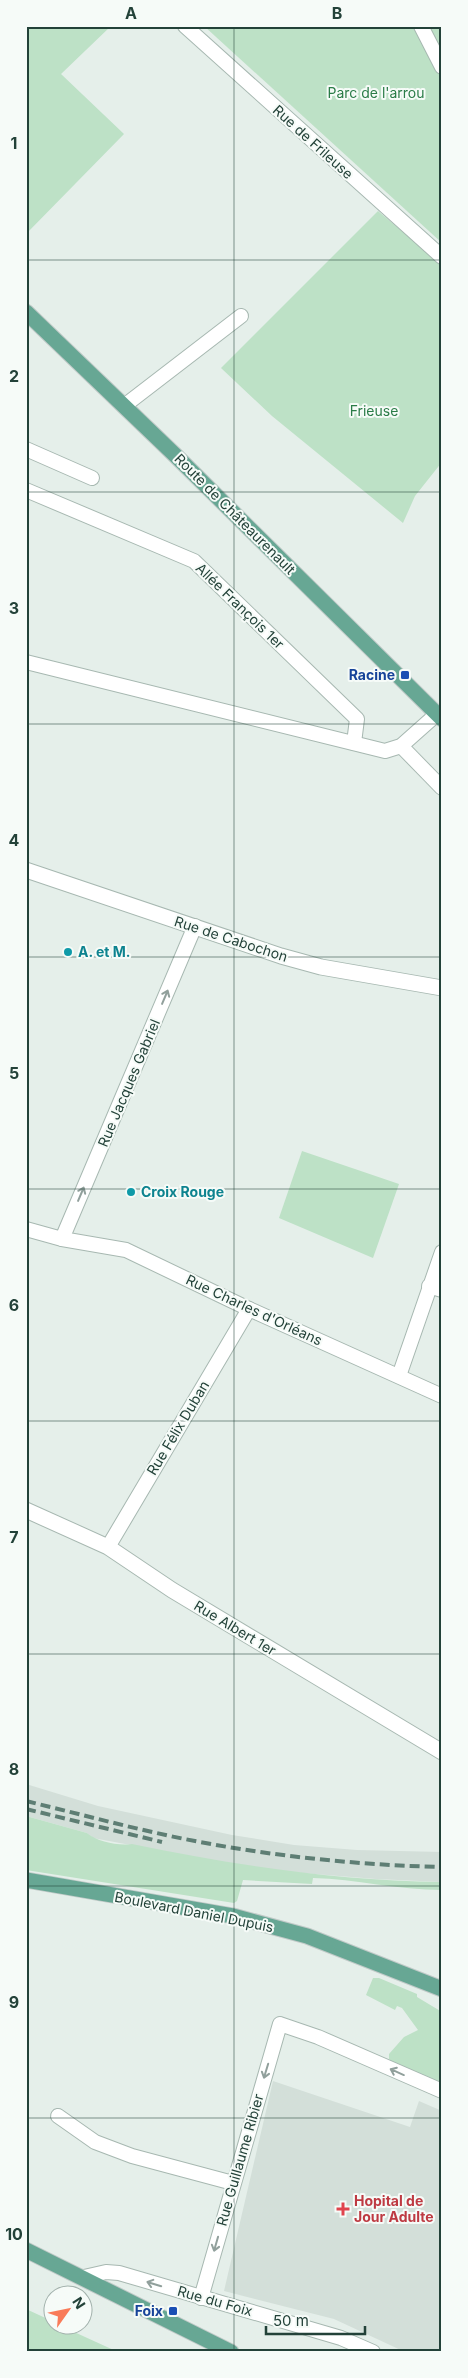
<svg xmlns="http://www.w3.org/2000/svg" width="468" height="2378" viewBox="0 0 468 2378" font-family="Inter,sans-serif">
  <rect width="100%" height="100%" fill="#e5efea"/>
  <!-- built -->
  <g fill="#d3dfd9">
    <polygon points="26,1784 98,1806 232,1835 294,1845 357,1850 442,1852 442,1882 376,1879 290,1872 227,1863 93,1838 87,1833 26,1816"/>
    <polygon points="273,2081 410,2127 419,2101 442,2111 442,2352 405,2352 334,2319 224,2291"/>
  </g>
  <!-- green -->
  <g fill="#bde1c6">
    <polygon points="26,26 111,26 61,74 124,134 26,234"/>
    <polygon points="204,26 442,26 442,243"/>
    <polygon points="378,211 442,265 442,462 415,496 403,523 272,416 221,368"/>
    <polygon points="302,1151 399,1184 373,1258 279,1218"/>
    <path d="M26,1816L87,1833C98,1842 118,1846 132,1844C234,1865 337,1881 442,1882V1890C398,1890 356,1879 313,1878L312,1884L243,1880L237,1901L234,1903L26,1870Z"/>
    <polygon points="373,1978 379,1978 417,1994 417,1997 442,2012 442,2083 396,2065 389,2059 389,2054 404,2037 418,2030 402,2008 397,2006 395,2010 366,1995"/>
    <polygon points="26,2309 52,2321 52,2326 61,2326 118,2352 26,2352"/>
  </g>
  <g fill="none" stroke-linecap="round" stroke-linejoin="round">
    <defs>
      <g id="minor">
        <polyline points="185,26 442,257"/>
        <polyline points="421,26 442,67"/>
        <polyline points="124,406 241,316"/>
        <polyline points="26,449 92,478"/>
        <polyline points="26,490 194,561 357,719 354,743"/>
        <polyline points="26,662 385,751 401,746 437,714"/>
        <polyline points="401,746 442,788"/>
        <polyline points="26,1229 62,1239 126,1250 249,1309 442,1396"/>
        <polyline points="62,1239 195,926"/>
        <polyline points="429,1286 442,1290"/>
        <polyline points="399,1376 442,1252"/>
        <polyline points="108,1547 249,1309"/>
        <polyline points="58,2116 95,2142 132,2156 233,2183"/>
        <polyline points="84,2277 106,2272 119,2273 341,2338 373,2352"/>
        <polyline points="201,2298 280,2024 318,2037 442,2091"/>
      </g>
      <g id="tertiary">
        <polyline points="26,870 281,956 321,967 442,988"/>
        <polyline points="26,1510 108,1547 172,1590 442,1752"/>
      </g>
      <g id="primary">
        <polyline points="26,312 176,456 442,719"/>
        <polyline points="26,1880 233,1916 307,1936 442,1989"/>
        <polyline points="26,2250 231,2352"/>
      </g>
    </defs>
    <!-- minor casing -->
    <use href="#minor" stroke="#a7b8b1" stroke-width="16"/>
    <!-- tertiary casing -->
    <use href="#tertiary" stroke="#a7b8b1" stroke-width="17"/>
    <!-- primary casing -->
    <use href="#primary" stroke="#c1cac8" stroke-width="17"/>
    <!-- minor -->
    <use href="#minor" stroke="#fff" stroke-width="14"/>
    <!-- tertiary -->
    <use href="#tertiary" stroke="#fff" stroke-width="15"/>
    <!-- primary -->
    <use href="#primary" stroke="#67a794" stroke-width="15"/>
    <!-- rail -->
    <g stroke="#5e7e74" stroke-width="4" stroke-dasharray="10 5" stroke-linecap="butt">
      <path d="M26,1801C84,1815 141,1831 200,1842C280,1857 360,1865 442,1867"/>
      <polyline points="26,1809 162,1842"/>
    </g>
  </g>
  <!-- one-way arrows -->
  <defs><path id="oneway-shaft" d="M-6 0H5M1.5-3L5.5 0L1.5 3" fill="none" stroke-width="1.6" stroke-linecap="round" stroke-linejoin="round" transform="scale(1.25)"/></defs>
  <g stroke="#91a09c">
    <use href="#oneway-shaft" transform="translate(165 997) rotate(-67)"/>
    <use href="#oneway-shaft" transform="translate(81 1194) rotate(-67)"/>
    <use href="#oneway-shaft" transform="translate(266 2071) rotate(107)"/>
    <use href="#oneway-shaft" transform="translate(397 2072) rotate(-156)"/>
    <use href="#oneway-shaft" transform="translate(216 2244) rotate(106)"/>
    <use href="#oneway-shaft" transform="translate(154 2284) rotate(-163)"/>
  </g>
  <!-- grid -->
  <path fill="none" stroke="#234239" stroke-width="1" stroke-opacity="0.55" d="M234,26V2352M26,260H442M26,492H442M26,724H442M26,957H442M26,1189H442M26,1421H442M26,1654H442M26,1886H442M26,2118H442"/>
  <!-- markers -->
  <g fill="#1a4fb4" stroke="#f6fbf8" stroke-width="2">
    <rect x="400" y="670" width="10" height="10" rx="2.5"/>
    <rect x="168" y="2306" width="10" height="10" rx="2.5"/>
  </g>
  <g fill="#0f9aa8" stroke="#f6fbf8" stroke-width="2">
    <circle cx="68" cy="952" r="5"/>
    <circle cx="131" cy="1192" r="5"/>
  </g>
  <path fill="#e0444e" stroke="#f6fbf8" stroke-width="2" d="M340.5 2201.5h5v5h5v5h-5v5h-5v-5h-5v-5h5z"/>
  <g text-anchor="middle" stroke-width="4" stroke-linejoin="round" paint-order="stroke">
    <!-- park labels -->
    <g font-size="14" fill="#2a7c47" stroke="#f6fbf8">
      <text x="376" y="98">Parc de l'arrou</text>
      <text x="374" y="416">Frieuse</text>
    </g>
    <!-- street labels -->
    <g font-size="14" fill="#234239" stroke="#f6fbf8">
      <text transform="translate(313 142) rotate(42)" y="5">Rue de Frileuse</text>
      <text transform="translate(235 514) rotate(45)" y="5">Route de Châteaurenault</text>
      <text transform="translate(240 606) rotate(44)" y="5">Allée François 1er</text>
      <text transform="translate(231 939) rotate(18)" y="5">Rue de Cabochon</text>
      <text transform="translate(129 1083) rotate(-67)" y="5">Rue Jacques Gabriel</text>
      <text transform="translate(254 1310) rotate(25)" y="5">Rue Charles d'Orléans</text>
      <text transform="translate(178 1428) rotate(-59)" y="5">Rue Félix Duban</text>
      <text transform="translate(235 1628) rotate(31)" y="5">Rue Albert 1er</text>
      <text transform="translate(194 1912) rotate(11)" y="5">Boulevard Daniel Dupuis</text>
      <text transform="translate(240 2160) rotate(-74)" y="5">Rue Guillaume Ribier</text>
      <text transform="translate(215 2301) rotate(16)" y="5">Rue du Foix</text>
    </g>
    <!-- transit labels -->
    <g font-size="14" font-weight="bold" fill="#164399" stroke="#f6fbf8" text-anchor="end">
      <text x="395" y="680">Racine</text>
      <text x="163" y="2316">Foix</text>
    </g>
    <!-- culture labels -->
    <g font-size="14" font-weight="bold" fill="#0d838f" stroke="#f6fbf8" text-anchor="start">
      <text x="78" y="957">A. et M.</text>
      <text x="141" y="1197">Croix Rouge</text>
    </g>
    <!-- health labels -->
    <g font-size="14" font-weight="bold" fill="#be3a42" stroke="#f6fbf8" text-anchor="start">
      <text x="354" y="2206">Hopital de<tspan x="354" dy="16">Jour Adulte</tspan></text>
    </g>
  </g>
  <!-- border -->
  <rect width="468" height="2378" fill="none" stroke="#f6fbf8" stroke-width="55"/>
  <!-- north arrow -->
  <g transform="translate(68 2310) rotate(57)"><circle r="24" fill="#f6fbf8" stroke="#a2b1ac"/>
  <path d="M0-4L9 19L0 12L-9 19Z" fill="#f97b59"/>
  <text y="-8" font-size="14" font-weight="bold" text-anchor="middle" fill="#234239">N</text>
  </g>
  <!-- scale -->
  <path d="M266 2326v8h99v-8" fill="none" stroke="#234239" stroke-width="2.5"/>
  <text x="273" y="2326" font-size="15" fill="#234239" stroke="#f6fbf8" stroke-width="4" paint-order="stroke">50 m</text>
  <rect x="28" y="28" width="412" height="2322" fill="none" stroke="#234239" stroke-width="2"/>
  <g font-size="16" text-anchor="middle" font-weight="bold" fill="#234239">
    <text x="131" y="19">A</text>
    <text x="337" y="19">B</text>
    <text x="14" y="149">1</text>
    <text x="14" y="382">2</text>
    <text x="14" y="614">3</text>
    <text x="14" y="846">4</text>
    <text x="14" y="1079">5</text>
    <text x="14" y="1311">6</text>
    <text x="14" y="1543">7</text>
    <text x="14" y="1775">8</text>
    <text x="14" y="2008">9</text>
    <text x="14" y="2240">10</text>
  </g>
</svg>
